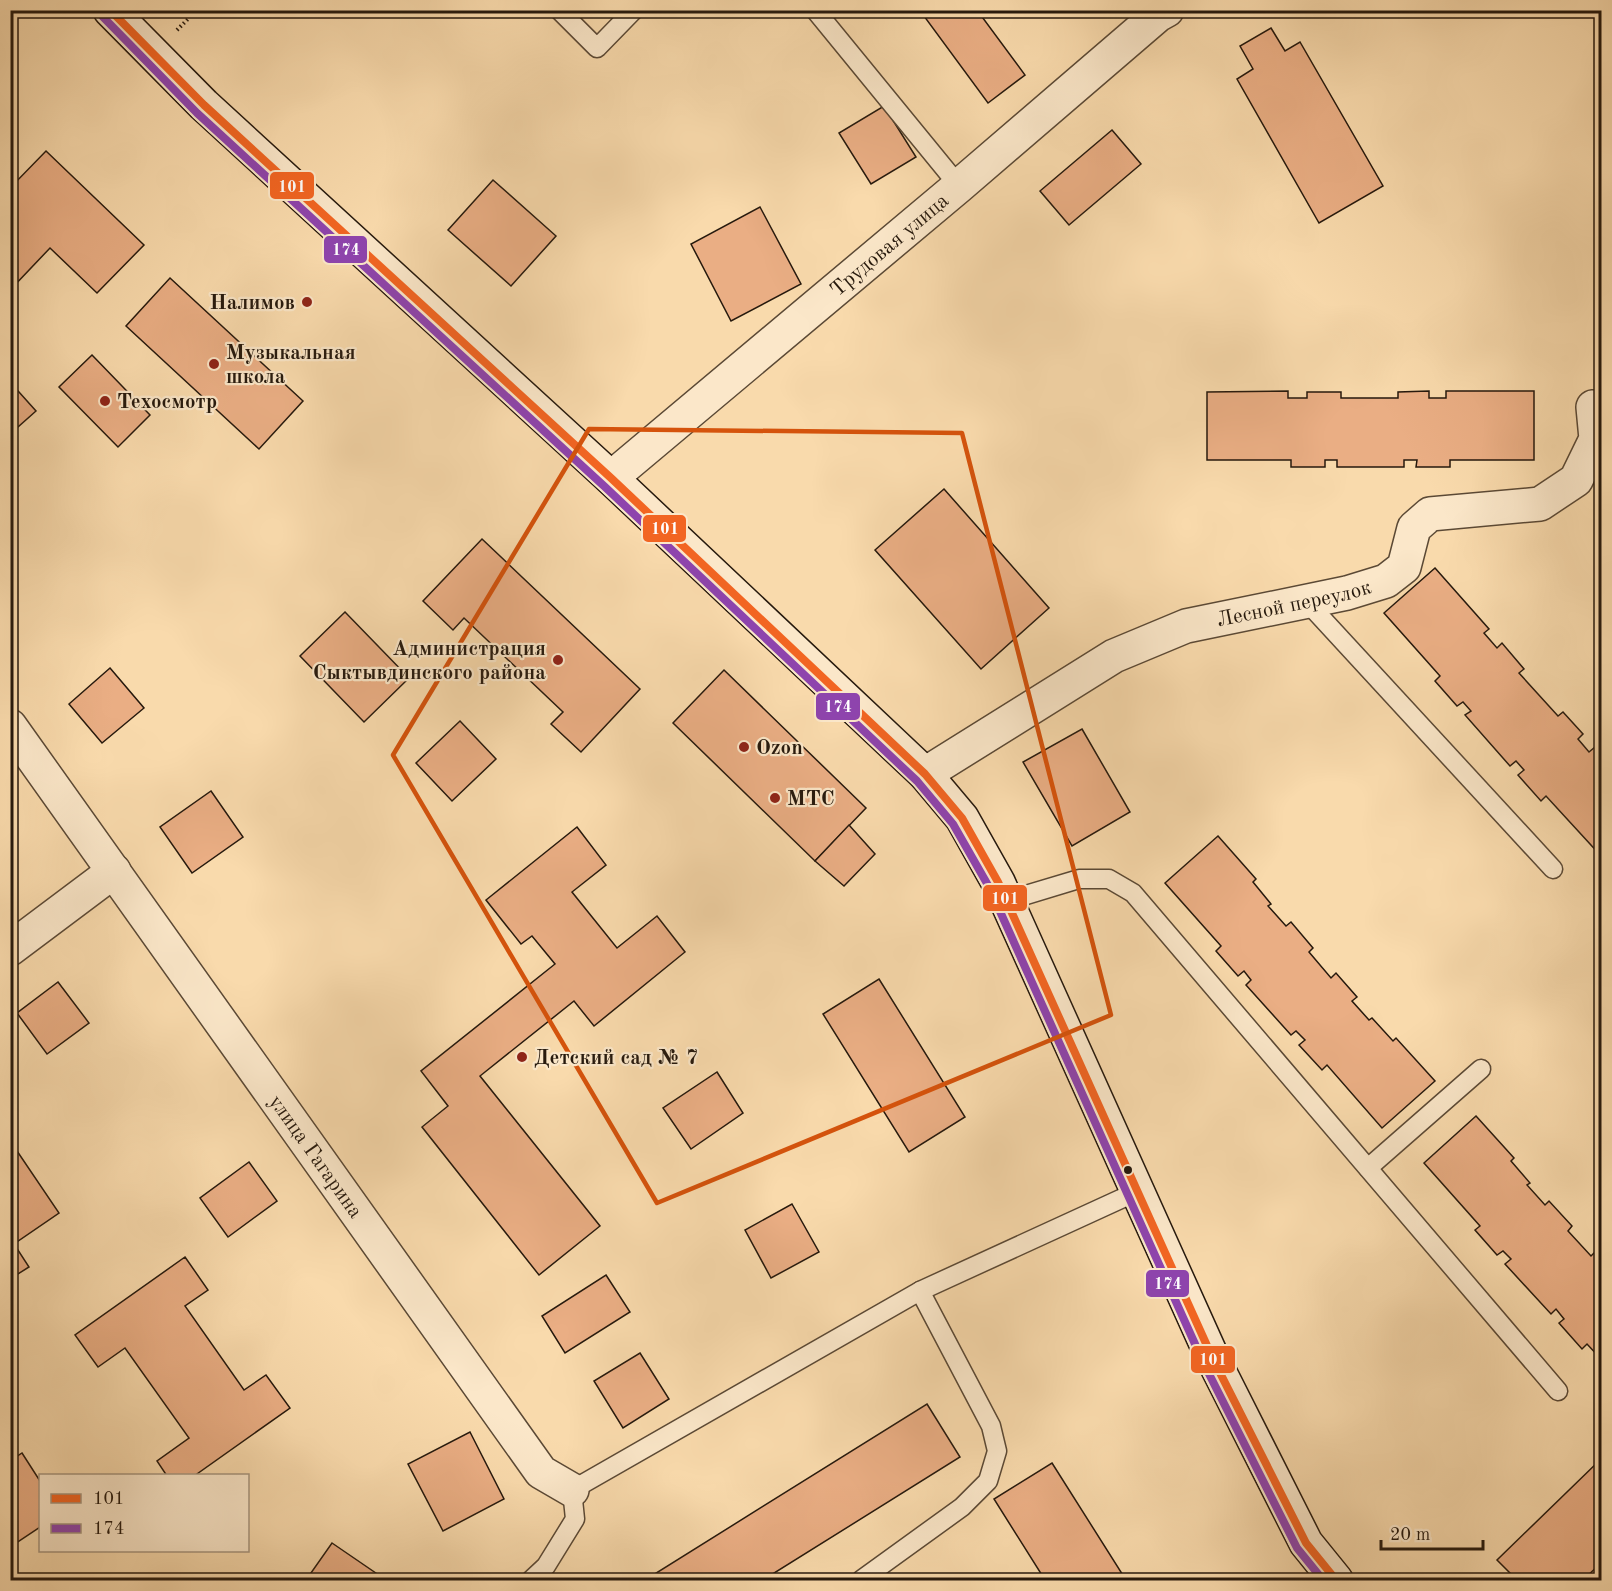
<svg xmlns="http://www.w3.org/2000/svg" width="1612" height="1591" viewBox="0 0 1612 1591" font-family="'Old Standard TT',serif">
  <rect width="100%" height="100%" fill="#f9daac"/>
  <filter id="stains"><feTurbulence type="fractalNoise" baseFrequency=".00333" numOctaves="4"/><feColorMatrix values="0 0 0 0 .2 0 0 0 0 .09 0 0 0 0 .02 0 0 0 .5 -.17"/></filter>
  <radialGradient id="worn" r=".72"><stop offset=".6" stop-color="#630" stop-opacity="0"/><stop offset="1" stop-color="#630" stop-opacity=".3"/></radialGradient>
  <!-- building -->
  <g fill="#eaae84" stroke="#26190d" stroke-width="1.5">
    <polygon points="922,10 977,10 1025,75 988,103 921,12"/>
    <polygon points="1271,28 1285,51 1300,42 1383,186 1319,223 1237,79 1253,69 1240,46"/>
    <polygon points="884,106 916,157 871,184 839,133"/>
    <polygon points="1112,130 1141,164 1069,225 1040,191"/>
    <polygon points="46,151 144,245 97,293 50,248 10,290 10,188"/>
    <polygon points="493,180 556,236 511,286 448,230"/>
    <polygon points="760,207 801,284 731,321 691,244"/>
    <polygon points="170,278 303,401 259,449 126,326"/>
    <polygon points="92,355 150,415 118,447 59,387"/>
    <polygon points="10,382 36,411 10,434"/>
    <polygon points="1288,391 1288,398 1307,398 1307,392 1341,392 1341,398 1398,398 1398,392 1429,391 1429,398 1446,398 1446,391 1534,391 1534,460 1450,460 1450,467 1416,467 1417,460 1404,460 1404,467 1337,467 1337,460 1325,460 1325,467 1291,467 1291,460 1207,460 1207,392"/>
    <polygon points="944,489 1049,608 981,669 875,550"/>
    <polygon points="482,539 640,689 581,752 551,724 563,712 464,618 453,630 423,601"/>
    <polygon points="1435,568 1489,629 1484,633 1497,648 1502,643 1524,669 1519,673 1558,716 1563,712 1583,734 1578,739 1589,752 1595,747 1602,755 1602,857 1546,796 1541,801 1518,775 1524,770 1516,761 1510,766 1465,715 1471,711 1463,702 1457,706 1435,681 1440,676 1384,613"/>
    <polygon points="345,612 409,678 364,722 300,656"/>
    <polygon points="110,668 144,708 102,743 69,704"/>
    <polygon points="724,670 866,808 815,861 673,723"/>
    <polygon points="460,721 496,759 452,801 416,763"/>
    <polygon points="1082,729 1130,812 1072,846 1023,762"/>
    <polygon points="211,791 243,837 192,873 160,827"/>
    <polygon points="849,825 875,854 844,886 815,861"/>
    <polygon points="577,827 606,865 572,892 617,948 657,916 685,952 594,1026 574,1001 480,1076 600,1226 539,1275 422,1127 448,1106 421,1071 555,964 532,936 521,944 486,900"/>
    <polygon points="1218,836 1256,879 1253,882 1271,904 1268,906 1286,926 1291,922 1313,948 1309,952 1331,978 1336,973 1357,997 1352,1001 1369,1020 1372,1018 1393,1041 1396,1038 1435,1081 1382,1128 1327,1065 1322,1070 1299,1045 1305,1040 1296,1031 1291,1035 1246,985 1251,980 1244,971 1238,976 1216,951 1221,946 1165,883"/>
    <polygon points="879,979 965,1117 909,1152 823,1014"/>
    <polygon points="58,982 89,1023 47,1054 17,1013"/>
    <polygon points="717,1072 743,1113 691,1149 663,1108"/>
    <polygon points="1476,1116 1514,1158 1511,1161 1530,1183 1527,1185 1545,1205 1549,1201 1572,1226 1568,1231 1591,1256 1595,1252 1602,1259 1602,1360 1587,1344 1582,1349 1559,1323 1564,1319 1556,1309 1551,1314 1505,1264 1511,1259 1503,1251 1497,1255 1475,1230 1480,1226 1424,1163"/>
    <polygon points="15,1148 59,1213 14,1244 29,1267 10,1279 10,1151"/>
    <polygon points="249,1162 277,1201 228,1237 200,1198"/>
    <polygon points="792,1204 819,1252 771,1278 745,1230"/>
    <polygon points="185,1257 208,1290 185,1306 244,1390 266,1375 290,1408 194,1476 167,1476 157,1461 189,1438 125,1348 98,1367 75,1335"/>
    <polygon points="606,1275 630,1312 565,1353 542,1316"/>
    <polygon points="640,1353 669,1399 623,1428 594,1381"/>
    <polygon points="927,1404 960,1457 763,1580 645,1580"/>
    <polygon points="470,1432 504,1499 443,1531 408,1464"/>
    <polygon points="22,1453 40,1481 40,1527 10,1547 10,1461"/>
    <polygon points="1602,1458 1602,1562 1583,1580 1517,1580 1497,1560"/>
    <polygon points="1052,1463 1126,1580 1045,1580 994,1499"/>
    <polygon points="332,1543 386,1580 306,1580"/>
  </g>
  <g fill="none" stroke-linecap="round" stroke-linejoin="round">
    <defs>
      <g id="lane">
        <polyline points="559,10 597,48 634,10"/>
        <polyline points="815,10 959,186"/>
        <polyline points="1305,600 1553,869"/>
        <polyline points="1006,901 1079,879 1109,879 1133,893 1558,1391"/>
        <polyline points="1368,1168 1481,1069"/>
        <polyline points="531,1580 546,1566 575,1519 572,1490 920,1291 1136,1192"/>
        <polyline points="861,1580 962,1507 988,1481 997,1451 991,1426 920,1291"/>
      </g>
      <g id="street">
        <path id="s1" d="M611,478L959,186L1158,15L1167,10"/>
        <path id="s2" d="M10,726L541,1472L572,1490"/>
        <path id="s3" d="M925,774L1114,656L1186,626L1347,593L1386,581L1404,567L1414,528L1430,514L1540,504L1576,480L1596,439L1593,407"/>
        <polyline points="10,949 114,871"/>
      </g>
      <polyline id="secondary" points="110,10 204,105 611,478 925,774 962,818 998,882 1213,1359 1306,1543 1336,1580"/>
    </defs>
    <!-- lane casing -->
    <use href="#lane" stroke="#5b4935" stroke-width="21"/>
    <!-- street casing -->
    <use href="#street" stroke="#5b4935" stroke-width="36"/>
    <!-- secondary casing -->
    <use href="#secondary" stroke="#26190d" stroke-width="36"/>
    <!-- path -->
    <polyline stroke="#26190d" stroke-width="4" stroke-dasharray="1.5 3" stroke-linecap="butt" points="177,30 189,18"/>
    <!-- lane -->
    <use href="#lane" stroke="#fbe7c9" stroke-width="18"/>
    <!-- street -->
    <use href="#street" stroke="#fbe7c9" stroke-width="33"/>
    <!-- secondary -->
    <use href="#secondary" stroke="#fbe7c9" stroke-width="33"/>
    <defs>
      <polyline id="bus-1" points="110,10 204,105 611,478 925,774 962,818 998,882 1213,1359 1306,1543 1336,1580"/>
      <polyline id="bus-2" points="103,17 197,113 604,486 917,781 953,824 989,887 1204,1364 1297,1548 1323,1580"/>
    </defs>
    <!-- bus-1 casing -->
    <use href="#bus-1" stroke="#fbe7c9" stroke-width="12"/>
    <!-- bus-2 casing -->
    <use href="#bus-2" stroke="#fbe7c9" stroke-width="12"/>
    <!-- bus-1 -->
    <use href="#bus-1" stroke="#f26522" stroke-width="8"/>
    <!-- bus-2 -->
    <use href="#bus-2" stroke="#8e44ad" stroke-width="8"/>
  </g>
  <!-- marked area -->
  <path fill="none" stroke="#d5530c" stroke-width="4.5" stroke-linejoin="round" d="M589,429L962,433L1111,1015L657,1203L393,755Z"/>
  <!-- markers -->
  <g fill="#8f2418" stroke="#fbe7c9" stroke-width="2">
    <circle cx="307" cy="302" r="6"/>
    <circle cx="214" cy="364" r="6"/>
    <circle cx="105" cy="401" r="6"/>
    <circle cx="558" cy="660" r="6"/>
    <circle cx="744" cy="747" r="6"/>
    <circle cx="775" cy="798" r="6"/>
    <circle cx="522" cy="1057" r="6"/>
  </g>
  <circle fill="#26190d" stroke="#fbe7c9" stroke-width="2" cx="1128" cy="1170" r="5"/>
  <g text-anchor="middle" stroke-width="4.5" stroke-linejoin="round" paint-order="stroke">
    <!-- street labels -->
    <g font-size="21" fill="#26190d" stroke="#fbe7c9">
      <text dy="7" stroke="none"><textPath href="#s1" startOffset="363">Трудовая улица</textPath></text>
      <text dy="7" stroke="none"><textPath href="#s3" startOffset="411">Лесной переулок</textPath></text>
      <text dy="7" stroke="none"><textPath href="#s2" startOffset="528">улица Гагарина</textPath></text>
    </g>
    <!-- poi labels -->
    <g font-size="21" font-weight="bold" fill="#26190d" stroke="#fbe7c9" text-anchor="start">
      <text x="295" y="309" text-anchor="end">Налимов</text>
      <text x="226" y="359">Музыкальная<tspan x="226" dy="24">школа</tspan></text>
      <text x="117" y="408">Техосмотр</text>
      <text x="546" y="655" text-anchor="end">Администрация<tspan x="546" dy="24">Сыктывдинского района</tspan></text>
      <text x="756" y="754">Ozon</text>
      <text x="787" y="805">МТС</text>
      <text x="534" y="1064">Детский сад № 7</text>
    </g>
  </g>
  <g stroke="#fbe7c9" stroke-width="2">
    <rect x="269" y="171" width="46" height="29" rx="6" fill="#f26522"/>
    <rect x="323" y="235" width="45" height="29" rx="6" fill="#8e44ad"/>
    <rect x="642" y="514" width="45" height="29" rx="6" fill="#f26522"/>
    <rect x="815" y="692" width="46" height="29" rx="6" fill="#8e44ad"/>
    <rect x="982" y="884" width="46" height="28" rx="6" fill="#f26522"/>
    <rect x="1145" y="1269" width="45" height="29" rx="6" fill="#8e44ad"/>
    <rect x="1190" y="1345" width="46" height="29" rx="6" fill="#f26522"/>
  </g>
  <g font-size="16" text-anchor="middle" font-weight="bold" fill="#fff">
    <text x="292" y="192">101</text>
    <text x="346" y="255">174</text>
    <text x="665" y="534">101</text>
    <text x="838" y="712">174</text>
    <text x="1005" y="904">101</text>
    <text x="1168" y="1289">174</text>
    <text x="1213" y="1365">101</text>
  </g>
  <!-- margin -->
  <rect width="1612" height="1591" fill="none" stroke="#f9daac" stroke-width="36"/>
  <rect x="12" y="12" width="1588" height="1567" fill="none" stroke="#26190d" stroke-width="3"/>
  <rect x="18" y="18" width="1576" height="1555" fill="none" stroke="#26190d" stroke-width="1.5"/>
  <!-- legend -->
  <rect x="39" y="1474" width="210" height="78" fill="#fbe7c9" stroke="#a6957e" stroke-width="1.5"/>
  <rect x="51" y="1494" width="30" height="9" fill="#f26522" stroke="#a6957e" stroke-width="1.5"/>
  <text x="93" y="1504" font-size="18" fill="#26190d">101</text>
  <rect x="51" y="1524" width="30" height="9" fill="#8e44ad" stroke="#a6957e" stroke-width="1.5"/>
  <text x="93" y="1534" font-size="18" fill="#26190d">174</text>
  <!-- scale -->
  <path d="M1381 1540v9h102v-9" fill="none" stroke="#26190d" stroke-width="3"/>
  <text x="1390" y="1540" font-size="18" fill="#26190d" stroke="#fbe7c9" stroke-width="4.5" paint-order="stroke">20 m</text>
  <rect width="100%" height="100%" filter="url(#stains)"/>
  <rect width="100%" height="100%" fill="url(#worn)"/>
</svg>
